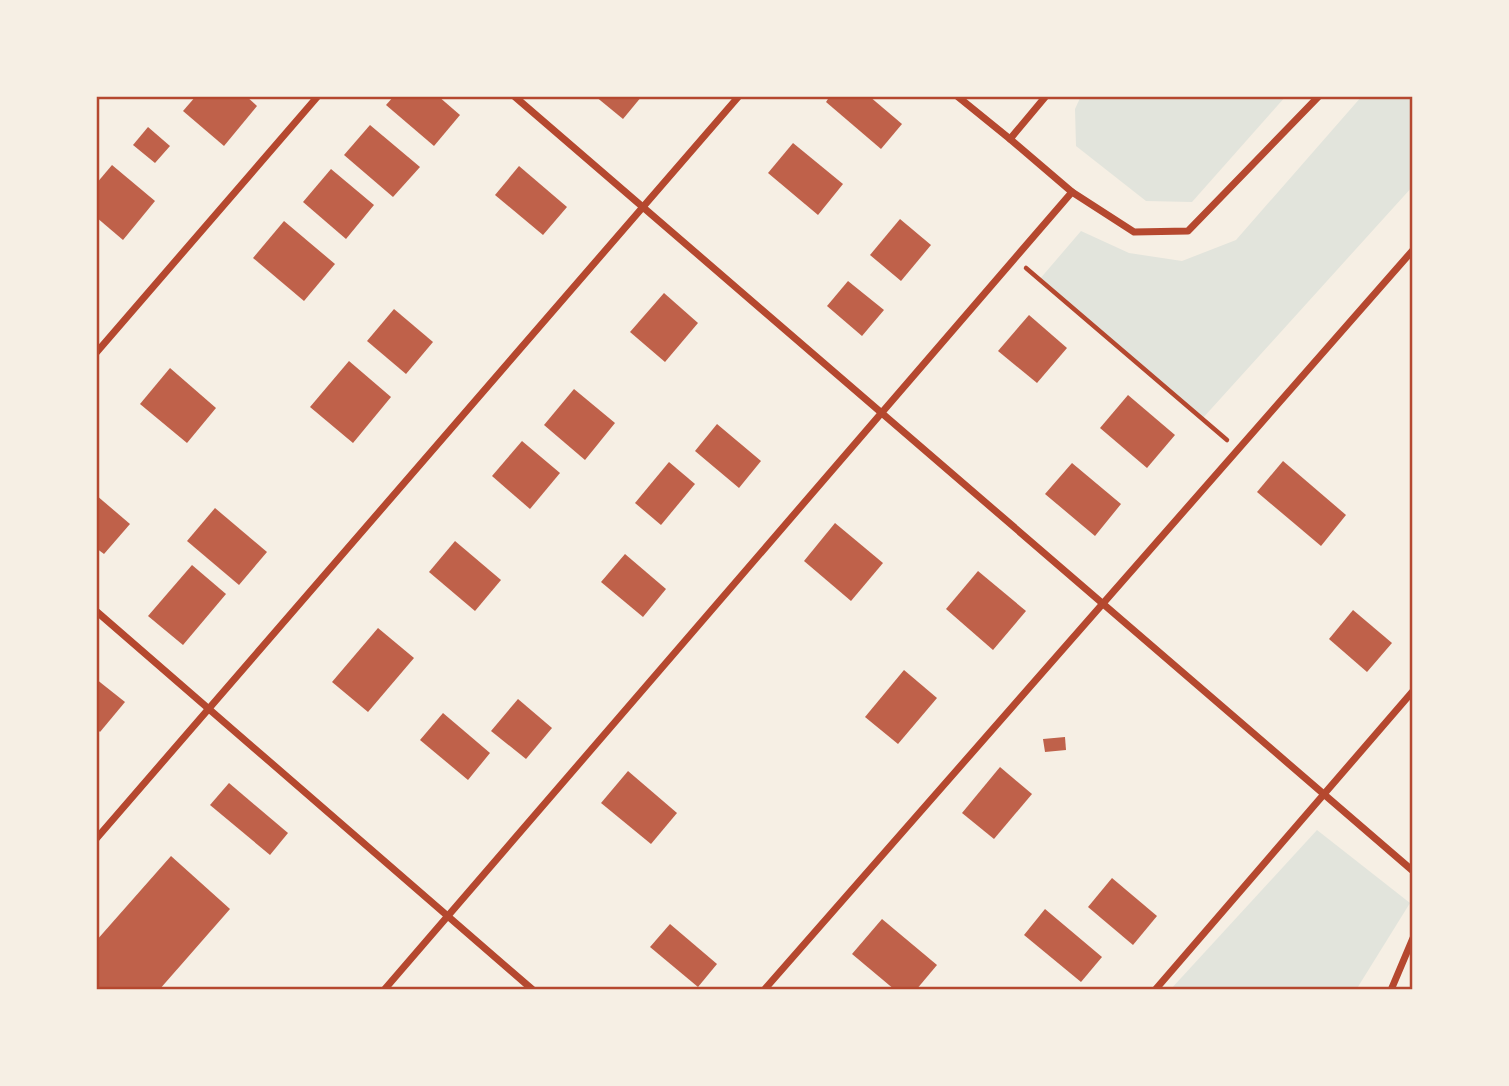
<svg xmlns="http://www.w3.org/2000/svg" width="1509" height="1086" viewBox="0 0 1509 1086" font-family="Montserrat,sans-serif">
  <rect width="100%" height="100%" fill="#f6efe4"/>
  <!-- green -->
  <g fill="#e2e4dc">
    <polygon points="1081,96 1286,96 1192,202 1146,201 1076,146 1075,109"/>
    <polygon points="1362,96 1413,96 1413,186 1202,419 1039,280 1081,231 1129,253 1182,261 1236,240"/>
    <polygon points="1317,830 1410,903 1356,990 1170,990"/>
  </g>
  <!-- building -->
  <g fill="#bf614a">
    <polygon points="196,96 246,96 257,106 224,146 183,111"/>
    <polygon points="394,96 438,96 460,115 434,146 386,105"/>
    <polygon points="595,96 642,96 623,119"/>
    <polygon points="830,96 869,96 902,124 881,149 826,102"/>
    <polygon points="370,125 420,167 393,197 344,155"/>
    <polygon points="148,127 170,146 155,163 133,145"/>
    <polygon points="793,143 843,184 818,215 768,173"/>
    <polygon points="112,165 155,201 123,240 96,217 96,184"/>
    <polygon points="519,166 567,207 543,235 495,195"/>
    <polygon points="331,169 374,205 346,239 303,202"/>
    <polygon points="900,219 931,245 901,281 870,255"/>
    <polygon points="284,221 335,264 304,301 253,258"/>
    <polygon points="848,281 884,310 862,336 827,306"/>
    <polygon points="664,293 698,323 665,362 630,332"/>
    <polygon points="394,309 433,342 406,374 367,341"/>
    <polygon points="1029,315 1067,348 1037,383 998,351"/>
    <polygon points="349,361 391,397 353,443 310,407"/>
    <polygon points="170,368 216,408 187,443 140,404"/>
    <polygon points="574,389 615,423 585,460 544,425"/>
    <polygon points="1128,395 1175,435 1147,468 1100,428"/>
    <polygon points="717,424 761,461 739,488 695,451"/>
    <polygon points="522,441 560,473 530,509 492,476"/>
    <polygon points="1283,461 1346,515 1321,546 1257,492"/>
    <polygon points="669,462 695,484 661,525 635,503"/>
    <polygon points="1072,463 1121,504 1095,536 1045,494"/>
    <polygon points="96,495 130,524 104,554 96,548"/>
    <polygon points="215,508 267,552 239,585 187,541"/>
    <polygon points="835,523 883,563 851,601 804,561"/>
    <polygon points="455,541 501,580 475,611 429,572"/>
    <polygon points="625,554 666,589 643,617 601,582"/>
    <polygon points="192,565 226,594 183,645 148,616"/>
    <polygon points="978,571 1026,611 993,650 946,609"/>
    <polygon points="1353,610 1392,643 1367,672 1329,639"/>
    <polygon points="378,628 414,658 368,712 332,682"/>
    <polygon points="904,670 937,698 898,744 865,717"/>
    <polygon points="96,679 125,702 100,732 96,728"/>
    <polygon points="518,699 552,728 526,759 491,731"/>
    <polygon points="443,713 490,753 468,780 420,740"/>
    <polygon points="1065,737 1066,750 1045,752 1043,739"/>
    <polygon points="1000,767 1032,794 994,839 962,813"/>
    <polygon points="628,771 677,813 651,844 601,803"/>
    <polygon points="229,783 288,833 270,855 210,805"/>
    <polygon points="171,856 230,909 159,990 96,990 96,941"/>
    <polygon points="1112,878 1157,916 1133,945 1088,907"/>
    <polygon points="1045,909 1102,957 1081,982 1024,935"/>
    <polygon points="882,919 937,965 916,990 895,990 852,954"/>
    <polygon points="670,924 717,964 698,987 650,947"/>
  </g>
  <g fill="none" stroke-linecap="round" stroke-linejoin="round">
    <!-- path -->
    <polyline stroke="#b5482f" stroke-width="4.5" points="1026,268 1227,440"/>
    <!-- minor -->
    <g stroke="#b5482f" stroke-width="7">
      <polyline points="514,96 1413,871"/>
      <polyline points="957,96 1010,139"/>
      <polyline points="1046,96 1010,139 1072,192 1134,232 1188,231 1319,96"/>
      <polyline points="96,353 318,96"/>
      <polyline points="96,611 533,990"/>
      <polyline points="96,839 739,96"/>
      <polyline points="384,990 1072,192"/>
      <polyline points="764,990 1413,250"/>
      <polyline points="1155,990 1413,691"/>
      <polyline points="1391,990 1413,938"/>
    </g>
  </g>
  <!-- border -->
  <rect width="1509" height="1086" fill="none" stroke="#f6efe4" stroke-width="196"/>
  <rect x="98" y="98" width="1313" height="890" fill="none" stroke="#b5482f" stroke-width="2.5"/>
</svg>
